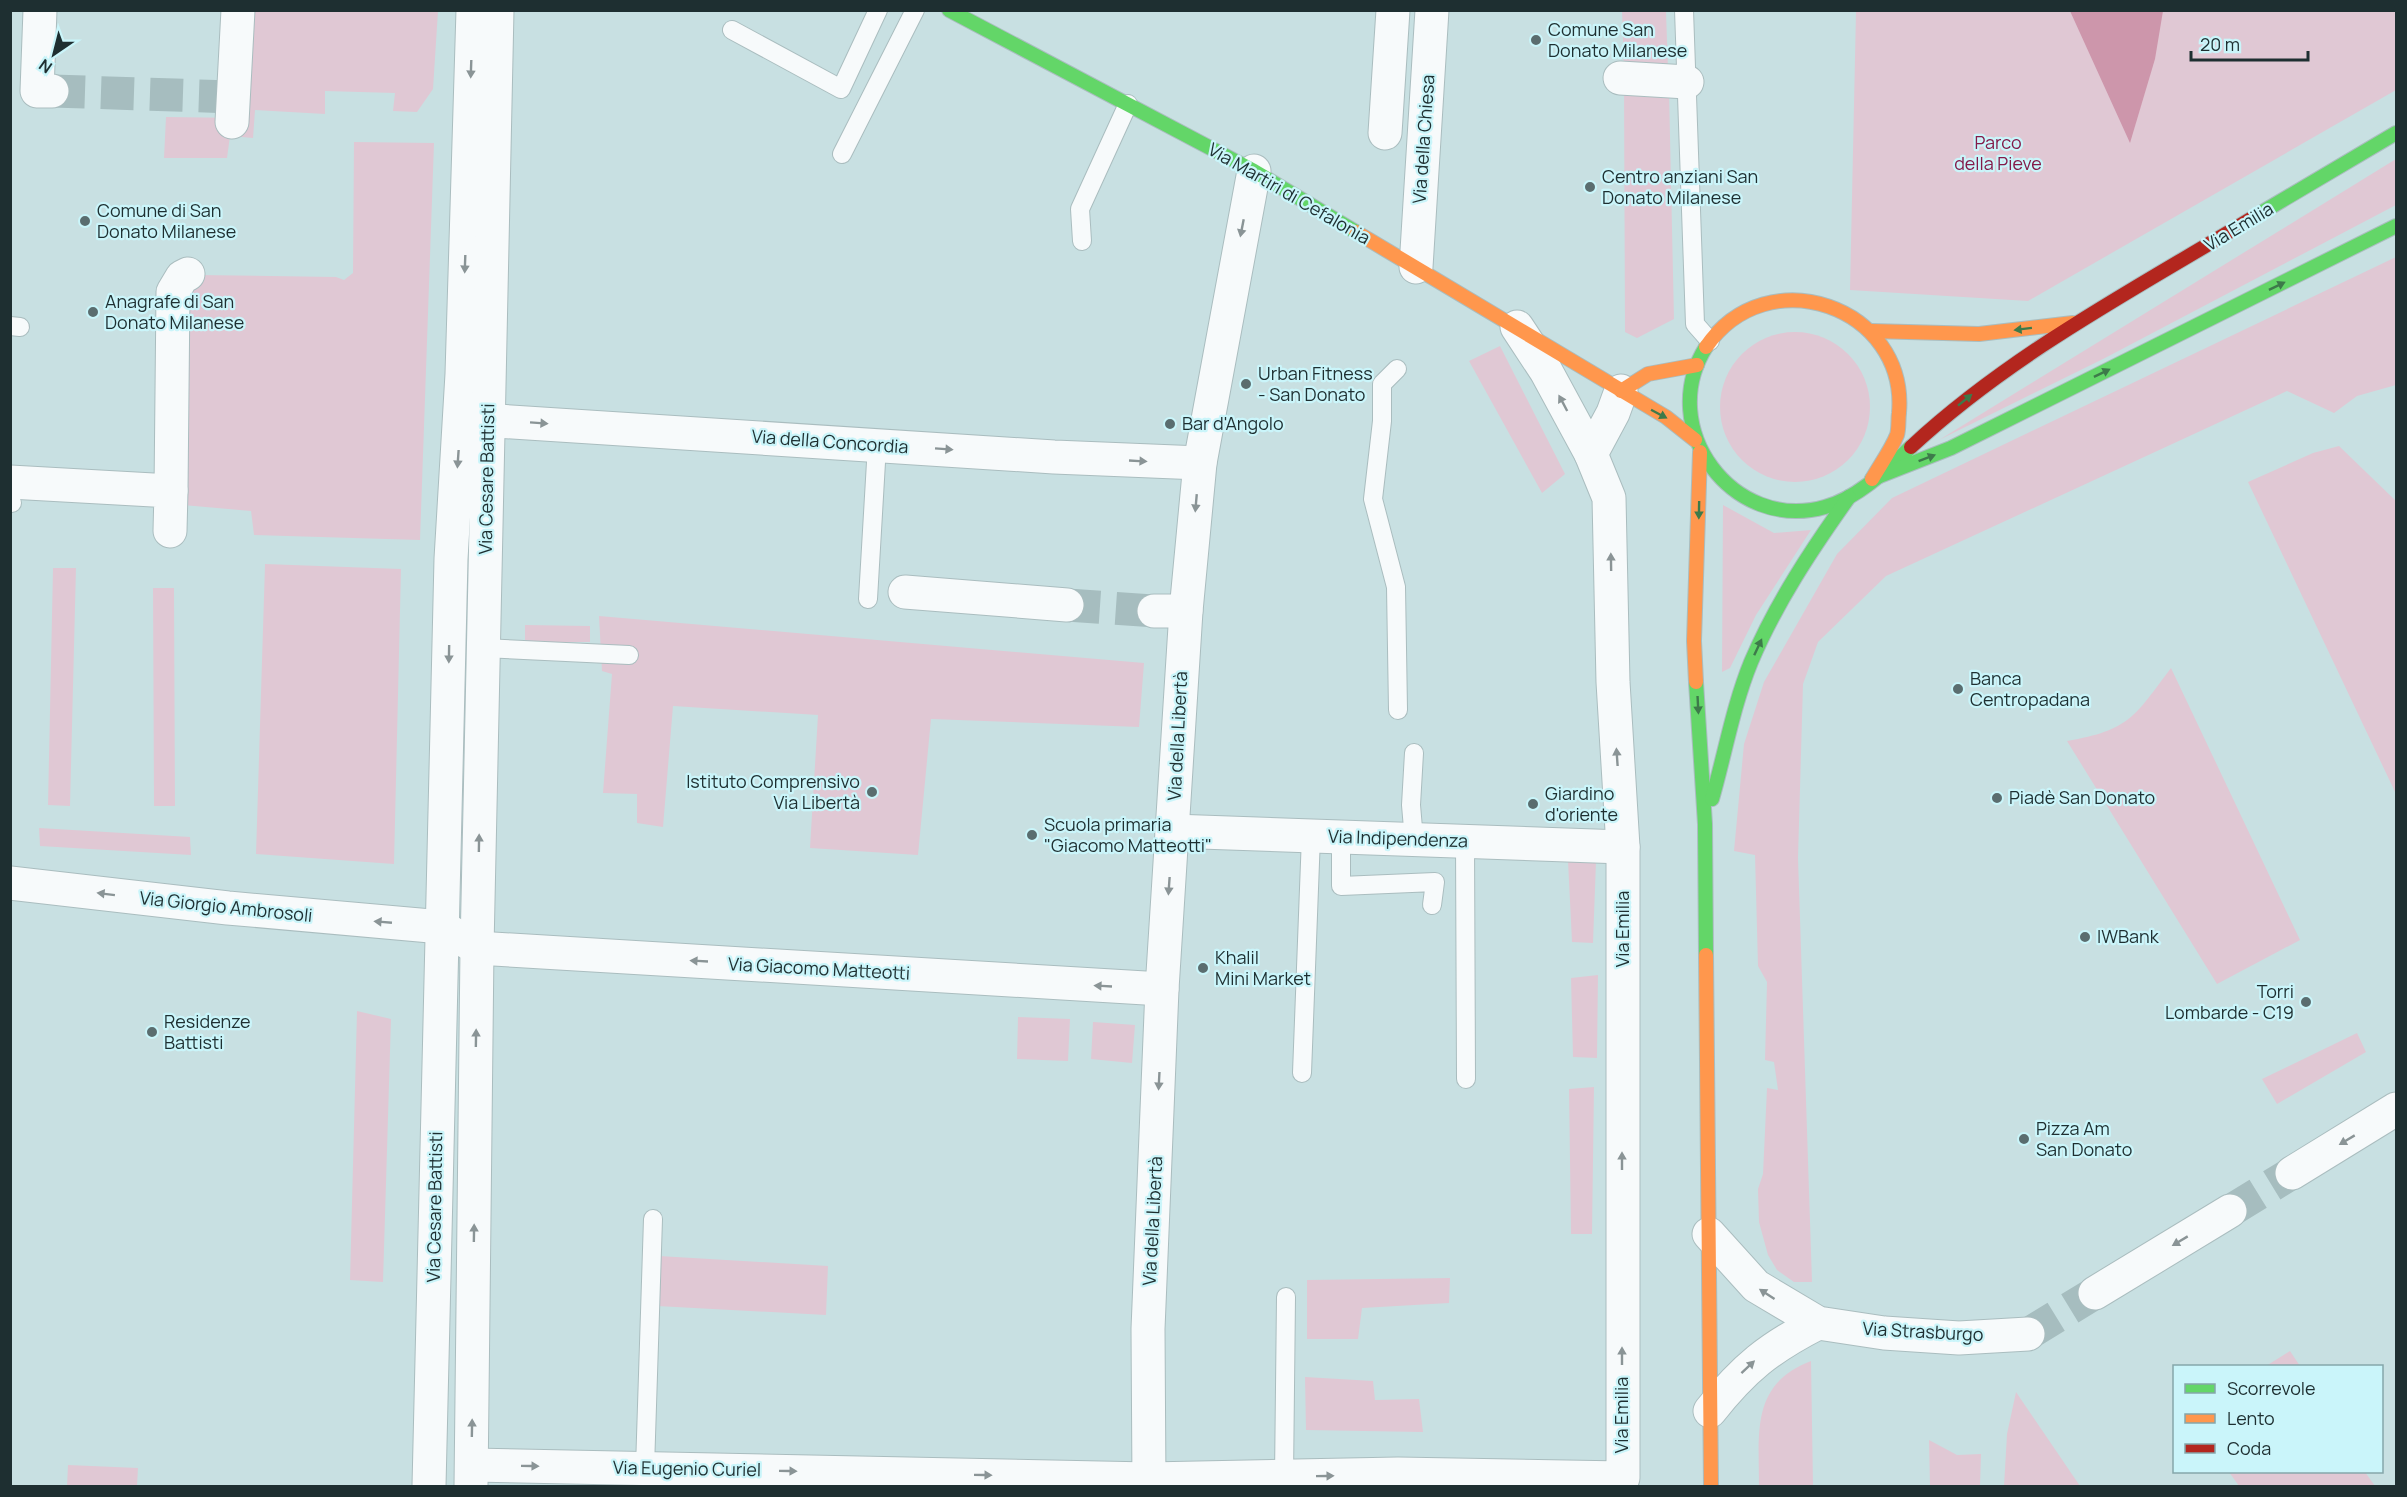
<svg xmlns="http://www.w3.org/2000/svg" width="2407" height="1497" viewBox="0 0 2407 1497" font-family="Manrope,sans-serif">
  <rect width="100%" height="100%" fill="#c8e0e2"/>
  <!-- green -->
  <g fill="#e0c8d4">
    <polygon points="249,11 438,11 433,89 417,112 393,111 395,93 325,91 325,114 255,110 253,138 230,136 227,158 164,158 166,117 243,118"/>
    <polygon points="1622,11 1666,11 1668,70 1624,70"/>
    <polygon points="1856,11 2396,11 2396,90 2028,301 1850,290"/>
    <polygon points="1624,89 1669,90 1674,319 1637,338 1625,332"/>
    <polygon points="354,142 434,143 420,540 254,535 251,511 183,505 184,286 196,275 336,277 344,280 353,273"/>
    <polygon points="2396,159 2396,205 2105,358 1939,440"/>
    <polygon points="2396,257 2396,385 2357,396 2334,413 2287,391 1886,576 1818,642 1803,684 1798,858 1812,1282 1794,1282 1777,1270 1768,1255 1759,1222 1758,1189 1763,1174 1767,1088 1778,1090 1774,1062 1765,1060 1767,982 1758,966 1755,855 1734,851 1744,744 1764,682 1837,554 1892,498"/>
    <circle cx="1795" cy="407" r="75"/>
    <polygon points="1500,346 1565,474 1542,493 1469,361"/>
    <polygon points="2339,446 2396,501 2396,794 2248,482 2313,453"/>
    <polygon points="1723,505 1774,533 1811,530 1756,615 1730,668 1722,672"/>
    <polygon points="265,564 401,569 394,864 256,854"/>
    <polygon points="53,568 76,568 70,806 48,805"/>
    <polygon points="153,588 174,588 175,806 154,806"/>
    <polygon points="599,616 1144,663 1139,727 931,719 918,855 810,848 818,715 673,706 663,827 637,823 637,794 603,793 612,674 602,671"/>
    <polygon points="525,625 590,626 590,642 525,642"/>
    <path d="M2171,668L2300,940L2217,984L2067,741C2130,730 2134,717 2171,668Z"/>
    <polygon points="39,828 190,837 191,855 40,846"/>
    <polygon points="1568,861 1596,862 1593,943 1572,942"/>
    <polygon points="1598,975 1597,1058 1573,1057 1571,978"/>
    <polygon points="357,1011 391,1019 383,1282 350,1280"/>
    <polygon points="1018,1017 1070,1019 1068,1061 1017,1059"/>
    <polygon points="1093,1022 1135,1025 1132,1063 1091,1059"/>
    <polygon points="2357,1033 2366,1052 2277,1104 2262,1079"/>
    <polygon points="1594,1087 1592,1234 1571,1234 1569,1089"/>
    <polygon points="659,1256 828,1266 826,1315 657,1306"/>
    <polygon points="1450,1278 1449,1303 1362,1308 1358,1339 1307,1339 1307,1280"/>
    <polygon points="2290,1351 2300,1366 2266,1366"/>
    <path d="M1811,1361L1813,1486H1759C1759,1431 1751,1384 1811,1361Z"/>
    <polygon points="1305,1377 1373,1381 1375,1400 1419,1399 1423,1432 1306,1430"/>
    <polygon points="2016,1392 2080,1486 2004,1486 2007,1434"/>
    <polygon points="1929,1440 1957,1455 1981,1454 1980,1486 1930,1486"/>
    <polygon points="68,1465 138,1468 137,1486 67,1486"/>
    <polygon points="2229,1472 2365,1472 2375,1486 2239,1486"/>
  </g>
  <!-- water -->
  <polygon fill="#cd96ab" points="2070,11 2163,11 2155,59 2130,143"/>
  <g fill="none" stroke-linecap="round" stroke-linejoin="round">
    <!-- street-tunnel -->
    <g stroke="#a6bdbf" stroke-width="33" stroke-dasharray="33 16" stroke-linecap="butt">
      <polyline points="52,91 233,97"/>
      <polyline points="1067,605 1154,611"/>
      <polyline points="2230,1211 2292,1173"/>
      <polyline points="2028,1334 2095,1293"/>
    </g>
    <defs>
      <g id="lane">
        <polyline points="1684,10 1695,324 1710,341"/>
        <polyline points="732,30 841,89 878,10"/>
        <polyline points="842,154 915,10"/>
        <polyline points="1082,241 1080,209 1128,104"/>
        <polyline points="10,326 20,327"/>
        <polyline points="1397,369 1382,384 1382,421 1373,499 1396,587 1398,710"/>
        <polyline points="10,503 12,503"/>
        <polyline points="868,599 877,445"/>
        <polyline points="483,648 629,655"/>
        <polyline points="1341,838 1341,886 1435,882 1432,905"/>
        <polyline points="1414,840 1411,805 1414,753"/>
        <polyline points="1465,841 1466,1079"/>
        <polyline points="1302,1073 1311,836"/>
        <polyline points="645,1468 653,1219"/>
        <polyline points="1284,1477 1286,1297"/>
      </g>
      <g id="street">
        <polyline points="40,10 37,91 52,91"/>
        <polyline points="1620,78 1687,82"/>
        <polyline points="232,122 238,10"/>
        <polyline points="1385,133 1393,10"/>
        <polyline points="1416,267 1432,10"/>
        <polyline points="1517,327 1546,371 1591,454"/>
        <polyline points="465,419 1054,457 1200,463"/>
        <polyline points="10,482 171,491 170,531"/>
        <polyline points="171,491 173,292 182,277 188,274"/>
        <polyline points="905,592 1067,605"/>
        <polyline points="1154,611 1186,611"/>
        <polyline points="1172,831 1623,847"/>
        <polyline points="10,883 228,908 442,927 477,948 1162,989"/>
        <polyline points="2292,1173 2396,1109"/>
        <polyline points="1709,1234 1756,1286 1818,1323 1884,1333 1959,1338 2028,1334"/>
        <polyline points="2095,1293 2230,1211"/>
        <path d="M1710,1411C1744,1368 1769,1348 1818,1323"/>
        <polyline points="472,1465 1149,1479 1398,1474 1623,1478 1623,847 1613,682 1609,498 1591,454 1613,413 1621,391"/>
        <polyline points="429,1486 451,559 462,374 473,10"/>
        <polyline points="471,1486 477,948 497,10"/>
        <polyline points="1149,1486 1148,1329 1162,989 1186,611 1200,463 1254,171"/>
      </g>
      <g id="fast">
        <polyline points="949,10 1254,171 1356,232"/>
        <polyline points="2254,217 2396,133"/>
        <path d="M1706,347C1655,428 1733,533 1825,507C1858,498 1886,470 1911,447"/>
        <polyline points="1872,479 1951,448 2396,226"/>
        <polyline points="1696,682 1705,824 1706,955"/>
        <path d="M1712,799C1725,754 1733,706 1751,662C1776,603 1812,549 1849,497"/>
      </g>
      <g id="slow">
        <polyline points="1356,232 1666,417 1695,440"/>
        <polyline points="1872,331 1979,334 2073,323"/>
        <path d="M1706,347C1767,257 1908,307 1899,413C1898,420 1899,429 1897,435C1891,450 1880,465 1872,479"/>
        <polyline points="1621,391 1648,374 1697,365"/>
        <polyline points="1696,682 1694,641 1700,452"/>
        <polyline points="1706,955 1711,1486"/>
      </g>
      <path id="jam" d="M1911,447C2012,353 2137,288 2254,217"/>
    </defs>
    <!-- lane casing -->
    <use href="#lane" stroke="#aabdbf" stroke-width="20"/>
    <!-- street casing -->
    <use href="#street" stroke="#aabdbf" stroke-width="35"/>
    <!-- fast casing -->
    <use href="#fast" stroke="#aabdbf" stroke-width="16"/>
    <!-- slow casing -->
    <use href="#slow" stroke="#aabdbf" stroke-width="16"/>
    <!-- jam casing -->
    <use href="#jam" stroke="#aabdbf" stroke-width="16"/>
    <!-- lane -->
    <use href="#lane" stroke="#f7fafb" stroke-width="18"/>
    <!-- street -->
    <use href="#street" stroke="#f7fafb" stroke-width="33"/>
    <!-- fast -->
    <use href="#fast" stroke="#63d668" stroke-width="14"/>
    <!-- slow -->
    <use href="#slow" stroke="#ff974d" stroke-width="14"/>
    <!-- jam -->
    <use href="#jam" stroke="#b3261e" stroke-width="14"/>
  </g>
  <!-- one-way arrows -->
  <defs><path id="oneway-solid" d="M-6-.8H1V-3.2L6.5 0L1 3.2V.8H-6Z" transform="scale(1.5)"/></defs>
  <g fill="#8a9496">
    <use href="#oneway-solid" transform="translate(471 69) rotate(92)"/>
    <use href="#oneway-solid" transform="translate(1242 228) rotate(101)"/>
    <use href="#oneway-solid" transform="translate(465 264) rotate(92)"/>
    <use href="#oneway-solid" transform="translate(1563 403) rotate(-118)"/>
    <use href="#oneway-solid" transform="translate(539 423) rotate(4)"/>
    <use href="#oneway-solid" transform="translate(944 449) rotate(4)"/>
    <use href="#oneway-solid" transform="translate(458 459) rotate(94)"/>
    <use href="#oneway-solid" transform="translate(1138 461) rotate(3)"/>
    <use href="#oneway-solid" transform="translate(1196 503) rotate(95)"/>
    <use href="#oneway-solid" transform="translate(1611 562) rotate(-91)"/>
    <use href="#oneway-solid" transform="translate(449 654) rotate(91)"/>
    <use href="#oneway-solid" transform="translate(1617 757) rotate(-94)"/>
    <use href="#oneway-solid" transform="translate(479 843) rotate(-89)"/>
    <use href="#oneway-solid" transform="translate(1169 886) rotate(94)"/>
    <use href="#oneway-solid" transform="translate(106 894) rotate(-173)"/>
    <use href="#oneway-solid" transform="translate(383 922) rotate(-175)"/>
    <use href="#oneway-solid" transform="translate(699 961) rotate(-177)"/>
    <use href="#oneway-solid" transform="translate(1103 986) rotate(-177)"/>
    <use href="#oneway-solid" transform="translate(476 1038) rotate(-89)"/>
    <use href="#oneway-solid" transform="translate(1159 1081) rotate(93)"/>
    <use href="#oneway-solid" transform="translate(2347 1140) rotate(149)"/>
    <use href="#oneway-solid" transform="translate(1622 1161) rotate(-90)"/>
    <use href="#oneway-solid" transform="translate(474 1233) rotate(-89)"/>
    <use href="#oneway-solid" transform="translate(2180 1241) rotate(149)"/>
    <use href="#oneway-solid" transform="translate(1767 1294) rotate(-147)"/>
    <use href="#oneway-solid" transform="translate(1622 1356) rotate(-90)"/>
    <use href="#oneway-solid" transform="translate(1748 1367) rotate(-43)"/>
    <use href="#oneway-solid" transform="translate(472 1428) rotate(-89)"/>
    <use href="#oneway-solid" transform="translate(530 1466) rotate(1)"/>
    <use href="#oneway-solid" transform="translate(788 1471) rotate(1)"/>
    <use href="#oneway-solid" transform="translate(983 1475) rotate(1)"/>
    <use href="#oneway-solid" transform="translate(1325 1476) rotate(-1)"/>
  </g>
  <g fill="#3d7a4a">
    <use href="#oneway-solid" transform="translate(2277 286) rotate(-26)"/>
    <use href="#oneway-solid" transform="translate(2023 329) rotate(173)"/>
    <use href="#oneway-solid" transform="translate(2102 373) rotate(-26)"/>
    <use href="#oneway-solid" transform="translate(1965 400) rotate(-39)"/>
    <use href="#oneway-solid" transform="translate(1659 414) rotate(28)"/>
    <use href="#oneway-solid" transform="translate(1927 458) rotate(-21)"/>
    <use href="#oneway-solid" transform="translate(1699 510) rotate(91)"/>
    <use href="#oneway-solid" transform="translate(1758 647) rotate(-65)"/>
    <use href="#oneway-solid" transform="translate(1698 705) rotate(87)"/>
  </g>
  <!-- markers -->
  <g fill="#5a6d6f" stroke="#caf5fa" stroke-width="2">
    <circle cx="1536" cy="40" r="6"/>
    <circle cx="1590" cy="187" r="6"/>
    <circle cx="85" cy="221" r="6"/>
    <circle cx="93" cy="312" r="6"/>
    <circle cx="1246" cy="384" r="6"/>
    <circle cx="1170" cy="424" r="6"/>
    <circle cx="1958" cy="689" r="6"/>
    <circle cx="872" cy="792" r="6"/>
    <circle cx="1997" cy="798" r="6"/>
    <circle cx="1533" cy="804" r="6"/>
    <circle cx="1032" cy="835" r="6"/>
    <circle cx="2085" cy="937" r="6"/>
    <circle cx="1203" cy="968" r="6"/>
    <circle cx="2306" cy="1002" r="6"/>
    <circle cx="152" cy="1032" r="6"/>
    <circle cx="2024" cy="1139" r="6"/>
  </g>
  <g text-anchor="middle" stroke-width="4.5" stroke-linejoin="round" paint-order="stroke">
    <!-- poi labels -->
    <g font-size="18" fill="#1e2f31" stroke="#caf5fa" text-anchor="start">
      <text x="1548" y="36">Comune San<tspan x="1548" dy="21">Donato Milanese</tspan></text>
      <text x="1602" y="183">Centro anziani San<tspan x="1602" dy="21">Donato Milanese</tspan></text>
      <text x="97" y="217">Comune di San<tspan x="97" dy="21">Donato Milanese</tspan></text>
      <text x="105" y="308">Anagrafe di San<tspan x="105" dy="21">Donato Milanese</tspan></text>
      <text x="1258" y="380">Urban Fitness<tspan x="1258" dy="21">- San Donato</tspan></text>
      <text x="1182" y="430">Bar d'Angolo</text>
      <text x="1970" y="685">Banca<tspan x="1970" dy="21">Centropadana</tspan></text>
      <text x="860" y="788" text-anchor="end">Istituto Comprensivo<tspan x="860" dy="21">Via Libertà</tspan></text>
      <text x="1545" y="800">Giardino<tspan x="1545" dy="21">d'oriente</tspan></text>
      <text x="2009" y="804">Piadè San Donato</text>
      <text x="1044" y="831">Scuola primaria<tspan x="1044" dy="21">"Giacomo Matteotti"</tspan></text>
      <text x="2097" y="943">IWBank</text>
      <text x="1215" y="964">Khalil<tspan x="1215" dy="21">Mini Market</tspan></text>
      <text x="2294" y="998" text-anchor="end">Torri<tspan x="2294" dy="21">Lombarde - C19</tspan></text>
      <text x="164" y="1028">Residenze<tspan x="164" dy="21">Battisti</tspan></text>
      <text x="2036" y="1135">Pizza Am<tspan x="2036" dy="21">San Donato</tspan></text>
    </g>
    <!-- street labels -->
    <g font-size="18" fill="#1e2f31" stroke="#caf5fa">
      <text transform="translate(1424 139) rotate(-86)" y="6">Via della Chiesa</text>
      <text transform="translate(1289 194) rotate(30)" y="6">Via Martiri di Cefalonia</text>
      <text transform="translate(2239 227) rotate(-31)" y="6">Via Emilia</text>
      <text transform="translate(830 442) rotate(4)" y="6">Via della Concordia</text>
      <text transform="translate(487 479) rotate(-89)" y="6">Via Cesare Battisti</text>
      <text transform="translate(1178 736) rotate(-87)" y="6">Via della Libertà</text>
      <text transform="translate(1398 839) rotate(2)" y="6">Via Indipendenza</text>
      <text transform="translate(226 907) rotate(6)" y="6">Via Giorgio Ambrosoli</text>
      <text transform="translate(1623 929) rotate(-90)" y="6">Via Emilia</text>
      <text transform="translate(819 969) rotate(3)" y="6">Via Giacomo Matteotti</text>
      <text transform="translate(435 1207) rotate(-89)" y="6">Via Cesare Battisti</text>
      <text transform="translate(1153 1221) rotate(-87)" y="6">Via della Libertà</text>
      <text transform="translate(1923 1332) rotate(3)" y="6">Via Strasburgo</text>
      <text transform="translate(1622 1415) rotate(-90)" y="6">Via Emilia</text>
      <text transform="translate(687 1469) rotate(1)" y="6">Via Eugenio Curiel</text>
    </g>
    <!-- park labels -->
    <g font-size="18" fill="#841a49" stroke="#caf5fa">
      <text x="1998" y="149">Parco<tspan x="1998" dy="21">della Pieve</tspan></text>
    </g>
  </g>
  <!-- border -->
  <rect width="2407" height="1497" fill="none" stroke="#1e2f31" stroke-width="24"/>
  <!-- legend -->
  <rect x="2173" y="1365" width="210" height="108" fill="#caf5fa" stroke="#85a6aa" stroke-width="1.5"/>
  <rect x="2185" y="1384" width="30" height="9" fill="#63d668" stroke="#85a6aa" stroke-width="1.5"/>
  <text x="2227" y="1395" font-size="18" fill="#1e2f31">Scorrevole</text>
  <rect x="2185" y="1414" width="30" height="9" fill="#ff974d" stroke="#85a6aa" stroke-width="1.5"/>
  <text x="2227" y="1425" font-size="18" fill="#1e2f31">Lento</text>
  <rect x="2185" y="1444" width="30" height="9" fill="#b3261e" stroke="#85a6aa" stroke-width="1.5"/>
  <text x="2227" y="1455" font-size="18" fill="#1e2f31">Coda</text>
  <!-- north arrow -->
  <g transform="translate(54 54) rotate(215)" stroke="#caf5fa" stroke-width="4.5" paint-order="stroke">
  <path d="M0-4.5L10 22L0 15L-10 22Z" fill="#1e2f31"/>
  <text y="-9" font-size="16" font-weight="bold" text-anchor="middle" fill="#1e2f31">N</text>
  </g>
  <!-- scale -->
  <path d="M2191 51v9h117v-9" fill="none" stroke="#1e2f31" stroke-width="3"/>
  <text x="2200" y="51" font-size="18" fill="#1e2f31" stroke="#caf5fa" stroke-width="4.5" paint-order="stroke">20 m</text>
</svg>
